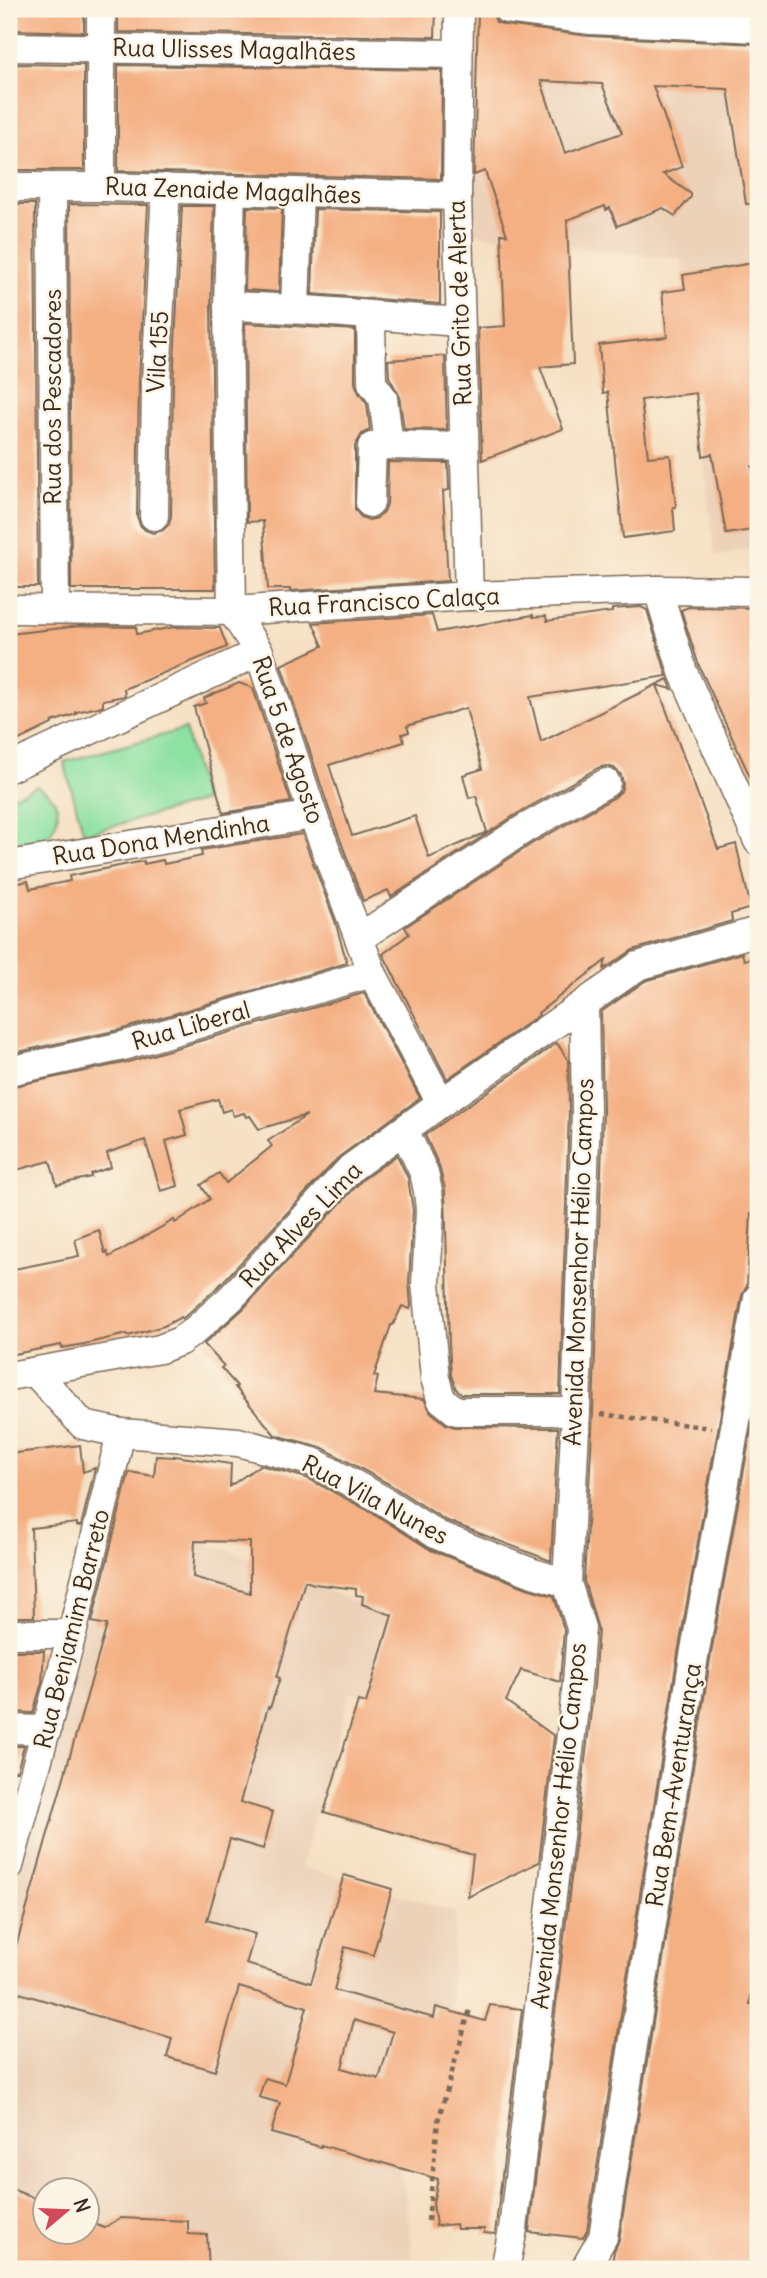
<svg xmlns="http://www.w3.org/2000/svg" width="767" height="2278" viewBox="0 0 767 2278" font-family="Delius,sans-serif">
  <rect width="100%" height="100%" fill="#fcf5e5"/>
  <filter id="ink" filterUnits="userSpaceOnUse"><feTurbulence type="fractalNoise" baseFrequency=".0143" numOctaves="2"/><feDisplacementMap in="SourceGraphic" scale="14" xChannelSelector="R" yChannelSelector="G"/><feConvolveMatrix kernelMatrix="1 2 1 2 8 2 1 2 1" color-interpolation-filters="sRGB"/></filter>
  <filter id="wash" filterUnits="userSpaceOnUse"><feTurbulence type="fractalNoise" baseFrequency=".00686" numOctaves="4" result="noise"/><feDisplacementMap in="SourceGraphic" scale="28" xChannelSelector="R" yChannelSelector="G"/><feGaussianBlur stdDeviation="1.57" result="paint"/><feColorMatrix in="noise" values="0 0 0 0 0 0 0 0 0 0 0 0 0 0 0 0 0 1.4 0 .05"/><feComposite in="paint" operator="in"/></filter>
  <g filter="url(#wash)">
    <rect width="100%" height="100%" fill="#f5e0c3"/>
    <!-- built -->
    <g fill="#ecd2b9">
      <polygon points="466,79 758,89 758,548 715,556 681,260 469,233"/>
      <polygon points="109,1517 229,1550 392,1617 366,1698 350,1692 301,1866 456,1912 449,2025 443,2023 401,2169 410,2227 413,2269 209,2269 207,2235 111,2232 88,2223 88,2190 46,2190 45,2206 9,2191 9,1906 57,1733"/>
    </g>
    <!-- green -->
    <g fill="#8ce1a3" stroke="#648660" stroke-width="2">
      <polygon points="185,729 204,801 84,834 64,762"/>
      <path d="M36,786C62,798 64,819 45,839L9,845V798Z"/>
    </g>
    <g id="blocks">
      <!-- building -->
      <g fill="#f4af82" fill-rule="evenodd">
        <polygon points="9,9 84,9 84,32 9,30"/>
        <polygon points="118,9 436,9 435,37 118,32"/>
        <path d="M478,9H491L496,22L505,25L589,36L758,44V204H746L728,89L653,86L682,167L663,174L691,194V197L675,216L663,208L617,226L610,208L606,210L605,206L567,220L573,364L540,367L563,429L482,460L478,328L505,326L501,234L507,235L485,171L474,175ZM541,81L602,84L622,133L565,153Z"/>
        <polygon points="9,64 84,65 84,170 9,170"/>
        <polygon points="118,65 442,70 441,179 118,171"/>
        <polygon points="9,204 35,204 38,587 9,587"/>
        <polygon points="69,204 148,205 139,381 137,516 140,525 145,530 153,533 163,530 169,524 171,516 173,383 182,206 214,206 211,306 215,589 71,589"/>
        <polygon points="247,207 282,208 279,292 245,290"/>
        <polygon points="315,209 440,212 440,304 312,294"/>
        <polygon points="758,262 758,465 752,466 758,499 758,529 726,534 712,454 703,456 696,393 641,400 648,457 670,455 676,507 673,507 675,531 623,538 608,392 603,393 599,345 667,337 662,292 685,289 683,275"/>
        <polygon points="245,323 355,330 355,383 359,393 367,404 370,430 362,434 355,446 355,510 361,517 369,520 377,518 384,512 387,504 388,462 448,463 449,490 443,491 448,581 290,591 290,589 268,589 263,521 247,522"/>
        <polygon points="445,356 447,430 404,429 399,395 389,377 388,360"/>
        <path d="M641,607L647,610L667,676L530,697L541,742L668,679L672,689L657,685L718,849L736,844L751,908L731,914L732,921L633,950L604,969L606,960L538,1013L539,1015L447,1079L383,954L409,934L405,927L533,843L615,797L621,791L623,783L621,775L614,768L606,766L598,768L515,815L391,897L388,890L363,901L329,809L281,665L323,646L313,623L432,615L437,632L533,615V617L546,616L547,621L612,612V609ZM466,708L482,769L463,775L469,798L476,796L487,832L429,858L415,816L352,836L329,765L404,742L402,734L409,732L407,726Z"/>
        <polygon points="689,607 758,608 758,794 699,666 681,610"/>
        <polygon points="80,626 136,627 137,634 174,627 220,628 227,647 124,689 125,696 103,700 103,706 76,712 76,714 52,722 52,724 9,745 9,634"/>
        <polygon points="239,683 253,688 291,802 223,813 194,707 206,703 204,698"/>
        <polygon points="302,834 335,921 347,963 119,1030 9,1054 9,885 28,881 30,889 70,881 69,876 144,861 144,864 163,860 164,864 202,856 201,850"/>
        <polygon points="742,953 744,960 758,956 758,1164 753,1213 751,1213 747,1286 742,1295 678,1653 587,2231 583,2238 529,2232 594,1685 598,1629 584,1581 593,1412 603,1111 601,1012 645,981"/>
        <polygon points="364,993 420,1098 339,1157 219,1286 182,1319 181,1317 164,1326 128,1336 127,1334 84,1344 62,1348 61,1345 9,1355 9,1270 79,1256 75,1239 99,1230 105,1253 107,1252 109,1257 174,1220 175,1223 210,1199 201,1185 219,1173 226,1183 272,1146 268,1141 307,1115 259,1129 250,1116 246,1117 244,1113 233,1116 231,1109 222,1112 218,1099 180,1109 187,1135 166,1141 178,1186 161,1191 145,1140 107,1153 111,1167 91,1174 91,1177 57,1185 50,1161 9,1172 9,1087 128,1062"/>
        <polygon points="557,1043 568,1060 569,1110 560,1394 462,1394 456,1389 451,1375 449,1344 445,1189 439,1166 425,1135"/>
        <polygon points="397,1155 408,1178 413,1210 409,1282 411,1306 410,1309 402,1306 393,1325 391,1325 374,1376 378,1377 374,1394 424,1399 431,1412 446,1424 455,1427 558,1428 551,1561 445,1520 389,1484 321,1447 275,1435 235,1387 237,1386 221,1368 224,1366 204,1344 243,1309 362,1180"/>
        <polygon points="758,1391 758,1674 755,1695 758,1695 758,1962 755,1961 750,2004 758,2004 758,2269 611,2269 614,2251 619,2240 710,1659"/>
        <polygon points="80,1445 83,1472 95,1468 81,1526 77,1526 77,1523 31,1528 34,1617 9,1617 9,1454"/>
        <path d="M156,1456L174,1457V1456L231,1464L230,1486L260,1465L307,1478L373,1513L431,1550L527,1588L554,1596L564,1630L560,1682L521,1670L506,1701L554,1736L539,1862L468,1897L473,1855L324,1812L358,1701L366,1703L392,1615L362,1604L363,1596L356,1595V1589L314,1584L305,1581L277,1677L280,1678L270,1708L268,1707L240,1802L273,1812L263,1849L230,1839L207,1920L255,1934L246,1964L311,1983L344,1875L392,1889L373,1955L345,1947L334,1990L434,2018L436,2007L485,2021L490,2005L522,2009L495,2234L484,2233V2229H457L456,2224L436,2226L433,2203L438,2179L321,2145V2147L271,2133L280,2103L259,2097L265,2078L285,2084L307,2007L239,1987L215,2071L167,2057L172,2038L9,1990V1971L107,1625L92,1622L129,1472L154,1476ZM195,1541L250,1542V1593L193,1577ZM354,2020L393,2032L379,2079L342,2068Z"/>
        <polygon points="9,1651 44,1651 42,1682 33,1713 9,1712"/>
        <polygon points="9,1746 24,1746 17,1771 9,1771"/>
        <polygon points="9,2188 46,2203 46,2232 88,2232 88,2221 104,2228 120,2218 188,2221 188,2234 207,2235 209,2269 9,2269"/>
      </g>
    </g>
  </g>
  <g filter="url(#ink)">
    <use href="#blocks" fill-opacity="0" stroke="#7c6a58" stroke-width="2"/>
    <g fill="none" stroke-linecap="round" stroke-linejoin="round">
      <defs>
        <g id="minor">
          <polyline points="459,9 457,196 469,596"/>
          <polyline points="507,9 591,20 758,28"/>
          <polyline points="9,47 458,54"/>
          <polyline points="9,187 101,187 457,196"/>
          <polyline points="52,187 55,607"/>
          <polyline points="101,187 101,9"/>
          <polyline points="231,190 228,306 232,611 259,652 313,815 372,973 441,1103"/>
          <path d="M228,306C306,308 383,317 460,322"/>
          <polyline points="295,308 299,193"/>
          <polyline points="371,316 372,383 383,398 389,445"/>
          <polyline points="370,503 372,447 389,445 464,447"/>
          <polyline points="154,516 156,382 166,188"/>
          <polyline points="658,590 683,672 758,841"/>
          <polyline points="9,609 232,611 469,596 658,590 758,591"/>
          <polyline points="9,768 259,652"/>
          <polyline points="9,865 313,815"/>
          <polyline points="359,938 524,829 606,783"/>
          <polyline points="9,1071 123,1046 372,973"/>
          <polyline points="404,1130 424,1173 428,1191 430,1210 426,1283 435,1378 441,1399 456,1411 576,1411"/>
          <polyline points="35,1372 83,1425 121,1433 238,1442 313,1462 381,1499 437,1535 533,1573 567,1583"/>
          <polyline points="9,1376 160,1349 180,1341 194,1331 231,1298 351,1168 441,1103 638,966 758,931"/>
          <polyline points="9,1634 72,1634"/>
          <polyline points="9,1729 47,1730"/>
          <polyline points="9,1866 72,1634 121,1433"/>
          <polyline points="505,2269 513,2229 577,1683 581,1628 567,1583 576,1411 586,1110 584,1005"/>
          <polyline points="585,2269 603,2237 694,1656 758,1298"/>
        </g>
      </defs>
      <!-- minor casing -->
      <use href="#minor" stroke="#7c6a58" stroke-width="31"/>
      <!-- path -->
      <g stroke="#7c6a58" stroke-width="4.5" stroke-dasharray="5 5" stroke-linecap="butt">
        <polyline points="601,1414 711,1428"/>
        <polyline points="428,2221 438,2121 470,2009"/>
      </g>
      <!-- minor -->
      <use href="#minor" stroke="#fff" stroke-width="28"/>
    </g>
  </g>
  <g text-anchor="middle" stroke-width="5" stroke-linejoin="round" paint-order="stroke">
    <!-- street labels -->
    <g font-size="24" fill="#3b2a1e" stroke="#fcf5e5">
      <text transform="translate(234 50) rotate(1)" y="8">Rua Ulisses Magalhães</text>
      <text transform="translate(233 191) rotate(2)" y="8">Rua Zenaide Magalhães</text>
      <text transform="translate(460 303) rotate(-92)" y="8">Rua Grito de Alerta</text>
      <text transform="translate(158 352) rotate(-87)" y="8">Vila 155</text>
      <text transform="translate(53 397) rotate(-90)" y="8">Rua dos Pescadores</text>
      <text transform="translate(384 602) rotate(-3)" y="8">Rua Francisco Calaça</text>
      <text transform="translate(288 740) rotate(71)" y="8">Rua 5 de Agosto</text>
      <text transform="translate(161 840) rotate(-9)" y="8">Rua Dona Mendinha</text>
      <text transform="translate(191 1026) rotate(-16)" y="8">Rua Liberal</text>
      <text transform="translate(301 1225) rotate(-46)" y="8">Rua Alves Lima</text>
      <text transform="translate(579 1262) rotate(-88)" y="8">Avenida Monsenhor Hélio Campos</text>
      <text transform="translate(375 1500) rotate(28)" y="8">Rua Vila Nunes</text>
      <text transform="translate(72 1629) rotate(-76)" y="8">Rua Benjamim Barreto</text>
      <text transform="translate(674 1785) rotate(-81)" y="8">Rua Bem-Aventurança</text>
      <text transform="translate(559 1826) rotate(-84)" y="8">Avenida Monsenhor Hélio Campos</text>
    </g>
  </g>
  <!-- margin -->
  <rect width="767" height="2278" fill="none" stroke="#fcf5e5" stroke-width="35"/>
  <!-- north arrow -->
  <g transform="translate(66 2211) rotate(71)"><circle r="33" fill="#fcf5e5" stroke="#afa495" stroke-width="2"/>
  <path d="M0-5L12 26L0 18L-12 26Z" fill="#d1495b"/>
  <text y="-10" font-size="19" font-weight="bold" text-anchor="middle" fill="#3b2a1e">N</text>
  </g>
</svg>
